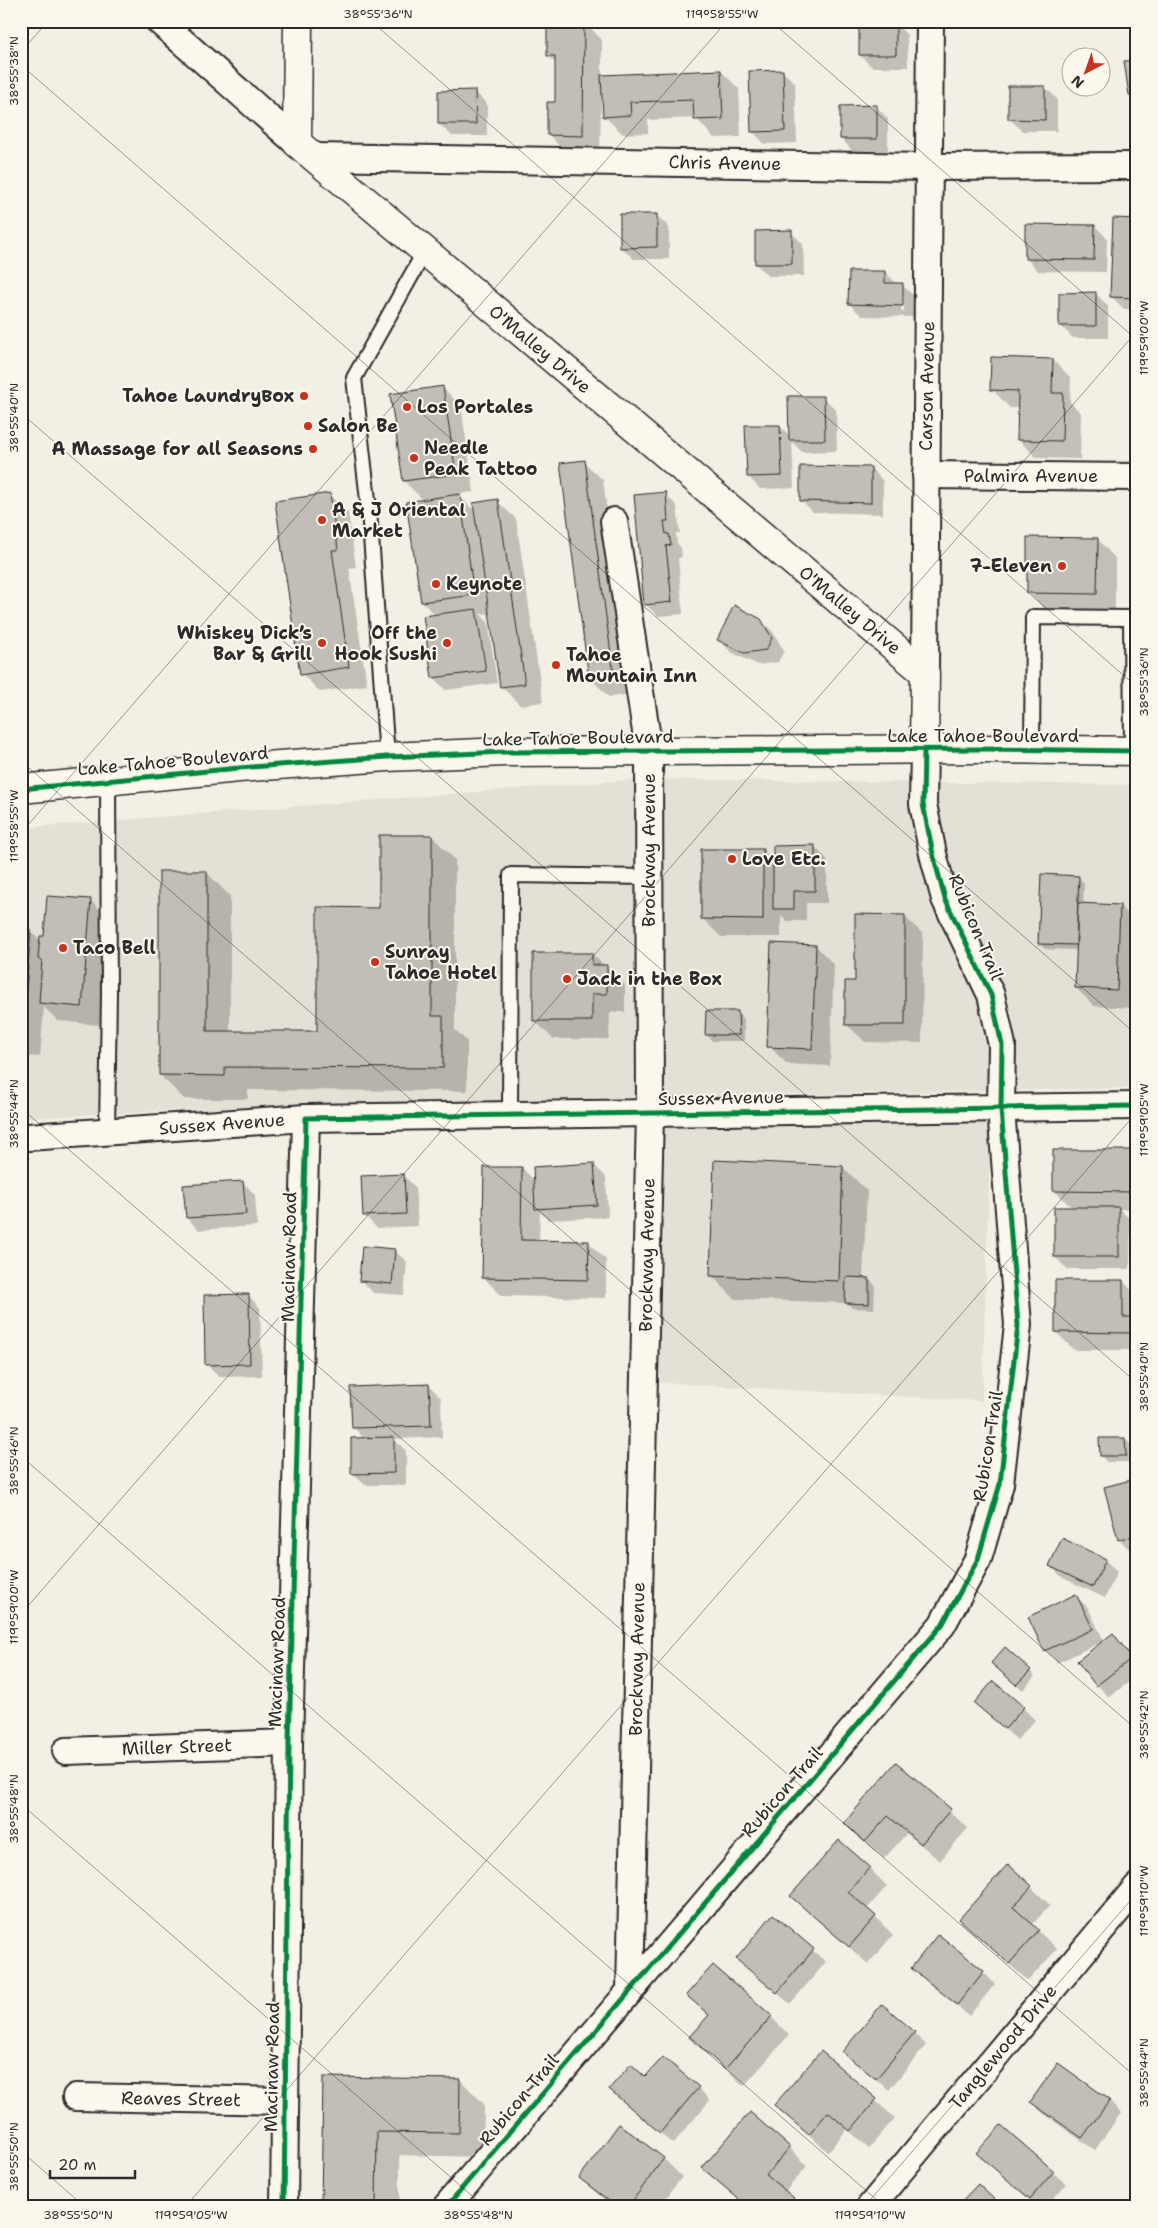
<svg xmlns="http://www.w3.org/2000/svg" width="1158" height="2228" viewBox="0 0 1158 2228" font-family="'Shantell Sans',sans-serif">
  <rect width="100%" height="100%" fill="#f3efe4"/>
  <filter id="ink" filterUnits="userSpaceOnUse"><feTurbulence type="fractalNoise" baseFrequency=".02" numOctaves="2"/><feDisplacementMap in="SourceGraphic" scale="10" xChannelSelector="R" yChannelSelector="G"/><feConvolveMatrix kernelMatrix="1 2 1 2 8 2 1 2 1" color-interpolation-filters="sRGB"/></filter>
  <g filter="url(#ink)">
    <!-- built -->
    <g fill="#e4e0d6">
      <polygon points="642,779 1137,785 1137,1088 302,1104 28,1118 21,1319 21,828"/>
      <polygon points="991,1117 982,1401 652,1382 658,1120"/>
    </g>
    <!-- shadow -->
    <g fill="#0003" fill-rule="evenodd">
      <polygon points="240,21 250,21 246,26"/>
      <polygon points="584,21 602,40 602,76 721,71 739,89 741,137 714,138 696,118 648,120 648,133 623,134 604,116 603,97 601,97 600,153 566,153 548,134 556,103 556,64 548,56"/>
      <polygon points="1014,21 1057,21 1057,24 1017,25"/>
      <polygon points="895,23 907,35 908,67 872,67 860,55"/>
      <polygon points="1137,61 1137,102 1130,95"/>
      <polygon points="782,71 795,83 797,143 765,144 753,132"/>
      <polygon points="1045,87 1057,99 1057,131 1022,131 1010,119"/>
      <polygon points="475,92 487,104 487,136 452,136 439,124"/>
      <polygon points="876,106 888,119 888,151 853,151 841,139"/>
      <polygon points="656,215 669,227 669,259 634,259 621,247"/>
      <polygon points="1137,220 1137,309 1124,309 1111,296"/>
      <polygon points="1095,226 1107,238 1106,272 1038,271 1026,258"/>
      <polygon points="791,232 803,244 804,276 768,276 756,264"/>
      <path d="M885,272L897,284L902,285L915,297L914,317L862,316L849,304ZM902,295H904V312H901Z"/>
      <polygon points="1096,294 1108,306 1108,338 1073,338 1061,326"/>
      <polygon points="1053,360 1071,378 1070,402 1081,413 1080,459 1037,458 1019,440 1019,408 1010,408 992,389"/>
      <polygon points="443,388 461,406 474,492 457,494 476,512 497,501 516,519 543,702 520,705 502,687 491,613 480,614 488,622 497,683 446,690 433,678 436,616 422,602 424,501 404,481"/>
      <polygon points="823,397 836,410 837,451 802,452 792,442 794,488 760,489 748,476 780,426 790,436"/>
      <polygon points="584,462 603,480 631,694 609,697 590,678"/>
      <polygon points="871,468 883,481 883,514 813,512 801,500"/>
      <polygon points="665,494 677,506 680,533 676,533 677,543 681,548 682,557 678,558 683,614 658,616 645,604"/>
      <polygon points="329,495 348,513 356,567 349,568 367,685 320,692 302,674"/>
      <polygon points="1097,539 1115,558 1115,612 1047,611 1028,593"/>
      <polygon points="760,620 773,632 784,651 778,662 758,665 731,652 719,640"/>
      <polygon points="432,836 455,860 455,1030 467,1041 467,1091 248,1090 248,1099 184,1099 160,1075 206,872 230,896 230,1032 318,1033 381,909"/>
      <polygon points="815,847 827,859 827,903 806,903 806,921 786,921 781,916 781,937 721,937 702,918 763,850 774,862"/>
      <polygon points="1078,877 1084,883 1083,905 1120,906 1137,923 1135,1008 1094,1006 1076,988 1077,950 1045,949 1039,943"/>
      <polygon points="90,900 109,919 100,1025 58,1021 44,1007 40,1057 21,1056 21,930 30,931 41,941"/>
      <polygon points="904,916 923,934 922,1043 865,1042 846,1024 856,983"/>
      <polygon points="816,946 834,965 830,1066 787,1064 769,1046"/>
      <polygon points="592,954 625,985 625,1012 610,1012 609,1039 553,1039 534,1020"/>
      <polygon points="738,1013 744,1019 744,1041 712,1041 707,1035"/>
      <polygon points="1137,1152 1137,1209 1119,1209 1131,1220 1130,1269 1067,1269 1055,1257 1072,1208 1055,1191"/>
      <polygon points="594,1165 606,1177 608,1217 548,1220 540,1212 539,1241 588,1242 606,1260 606,1298 502,1296 484,1278 522,1168 535,1181"/>
      <polygon points="843,1167 867,1191 863,1279 869,1279 875,1285 874,1309 852,1308 847,1303 735,1299 711,1275"/>
      <polygon points="403,1175 415,1187 418,1226 377,1228 364,1215"/>
      <polygon points="243,1182 255,1195 257,1226 199,1230 187,1218"/>
      <polygon points="394,1250 407,1262 404,1295 373,1293 361,1280"/>
      <polygon points="1123,1281 1137,1296 1137,1350 1074,1350 1056,1332"/>
      <polygon points="248,1295 260,1308 262,1376 219,1377 207,1364"/>
      <polygon points="429,1385 441,1398 442,1437 394,1439 406,1451 406,1485 365,1485 353,1473 365,1439 354,1428"/>
      <polygon points="1125,1439 1131,1445 1131,1462 1107,1462 1101,1456"/>
      <polygon points="1131,1482 1137,1488 1137,1550 1132,1552 1119,1539"/>
      <polygon points="1105,1560 1117,1572 1105,1598 1063,1578 1051,1566"/>
      <polygon points="1076,1596 1088,1608 1104,1641 1113,1634 1137,1661 1137,1676 1109,1697 1097,1685 1101,1642 1057,1663 1045,1650"/>
      <polygon points="998,1669 1030,1671 1035,1676 1023,1690"/>
      <polygon points="976,1703 1023,1708 1035,1720 1017,1740"/>
      <polygon points="896,1764 968,1828 940,1861 907,1833 884,1859 845,1823"/>
      <polygon points="1008,1866 1050,1905 1032,1925 1057,1949 1028,1981 979,1937"/>
      <polygon points="869,1868 887,1886 867,1909 893,1935 868,1964 792,1896"/>
      <polygon points="773,1916 826,1962 790,2004 738,1959"/>
      <polygon points="913,1968 983,1972 995,1984 969,2016"/>
      <polygon points="688,1995 771,2017 789,2035 744,2086 691,2037 710,2016"/>
      <polygon points="914,2033 926,2045 889,2090 844,2052"/>
      <polygon points="821,2053 895,2118 869,2148 847,2129 828,2152 776,2105"/>
      <polygon points="324,2078 460,2080 484,2104 483,2157 400,2155 400,2207 322,2207"/>
      <polygon points="645,2079 698,2088 710,2100 673,2144 623,2101"/>
      <polygon points="1109,2100 1121,2113 1095,2150 1044,2114 1032,2102"/>
      <polygon points="620,2126 664,2159 682,2177 659,2207 613,2207 580,2178"/>
      <polygon points="1001,2127 1066,2184 1046,2207 1038,2207 978,2153"/>
      <polygon points="789,2147 807,2166 785,2192 785,2207 747,2207 704,2168"/>
      <polygon points="794,2200 801,2207 788,2207"/>
      <polygon points="542,2203 546,2207 539,2207"/>
    </g>
    <!-- building -->
    <g fill="#c0beb6" stroke="#2b2b2b">
      <polygon points="547,21 584,21 583,136 547,135 547,102 555,102 555,56 547,56"/>
      <polygon points="896,21 896,55 859,55 859,22"/>
      <polygon points="1137,60 1137,94 1129,95 1124,61"/>
      <polygon points="721,70 723,119 694,120 693,100 630,102 631,115 603,117 601,75"/>
      <polygon points="783,70 785,131 751,132 749,71"/>
      <polygon points="1008,86 1045,86 1045,120 1008,119"/>
      <polygon points="475,90 476,124 438,124 438,91"/>
      <polygon points="877,105 877,139 840,139 840,106"/>
      <polygon points="620,214 657,214 657,247 620,248"/>
      <polygon points="1113,218 1137,219 1137,298 1110,297"/>
      <polygon points="1025,224 1095,225 1094,260 1025,259"/>
      <polygon points="792,230 792,264 755,264 755,231"/>
      <polygon points="849,271 885,271 885,283 903,283 903,306 848,304"/>
      <polygon points="1096,292 1096,326 1059,326 1059,293"/>
      <polygon points="991,357 1053,359 1052,393 1063,393 1062,441 1017,440 1018,391 990,390"/>
      <polygon points="443,386 456,474 403,481 390,394"/>
      <polygon points="788,396 824,396 825,440 789,440"/>
      <polygon points="745,425 780,425 782,476 747,477"/>
      <polygon points="585,460 614,676 589,679 560,463"/>
      <polygon points="800,466 871,467 871,503 800,501"/>
      <polygon points="666,492 668,521 664,521 666,534 669,534 671,545 666,546 672,602 644,605 634,495"/>
      <polygon points="330,493 338,550 332,550 349,667 300,675 275,501"/>
      <polygon points="460,494 474,595 421,602 406,502"/>
      <polygon points="498,499 525,684 500,687 473,503"/>
      <polygon points="1027,537 1098,538 1097,594 1027,593"/>
      <polygon points="734,605 761,619 772,638 766,650 744,653 717,640"/>
      <polygon points="476,609 486,671 432,678 423,616"/>
      <polygon points="379,835 432,835 432,1016 443,1016 443,1068 225,1067 225,1076 159,1075 159,871 207,871 207,1031 317,1031 317,907 379,908"/>
      <polygon points="815,845 815,891 794,891 794,909 773,909 773,846"/>
      <polygon points="701,849 763,849 763,920 701,919"/>
      <polygon points="1041,874 1079,876 1076,945 1038,944"/>
      <polygon points="47,896 91,899 82,1007 39,1003 42,960 38,959 40,936 44,936"/>
      <polygon points="1078,903 1120,905 1117,990 1075,988"/>
      <polygon points="855,914 905,915 905,1025 845,1025 845,981 855,981"/>
      <polygon points="21,929 31,930 22,1039 21,1039"/>
      <polygon points="771,943 816,945 812,1049 767,1047"/>
      <polygon points="533,953 592,953 592,965 607,965 607,994 592,994 592,1021 533,1021"/>
      <polygon points="706,1011 738,1011 739,1035 705,1035"/>
      <polygon points="1053,1150 1137,1150 1137,1192 1053,1191"/>
      <polygon points="714,1160 843,1166 839,1281 710,1276"/>
      <polygon points="594,1163 597,1205 535,1209 533,1167"/>
      <polygon points="484,1167 522,1167 521,1240 589,1241 588,1280 482,1278"/>
      <polygon points="404,1174 406,1214 363,1216 361,1176"/>
      <polygon points="243,1181 246,1214 186,1218 183,1185"/>
      <rect x="1054" y="1207" width="65" height="50"/>
      <polygon points="362,1246 395,1249 392,1284 359,1281"/>
      <polygon points="846,1277 869,1278 869,1304 845,1303"/>
      <polygon points="1055,1280 1123,1280 1123,1317 1132,1317 1132,1333 1055,1332"/>
      <polygon points="249,1294 250,1364 205,1365 204,1295"/>
      <polygon points="429,1384 431,1426 352,1428 350,1387"/>
      <polygon points="394,1437 394,1473 351,1474 351,1438"/>
      <polygon points="1099,1438 1125,1438 1126,1456 1100,1456"/>
      <polygon points="1131,1480 1137,1502 1137,1535 1118,1540 1104,1487"/>
      <polygon points="1062,1538 1106,1559 1093,1587 1049,1566"/>
      <polygon points="1076,1594 1093,1629 1044,1651 1028,1617"/>
      <polygon points="1113,1633 1132,1658 1096,1686 1077,1661"/>
      <polygon points="1005,1647 1031,1670 1016,1685 991,1663"/>
      <polygon points="993,1681 1024,1707 1005,1729 974,1703"/>
      <polygon points="896,1762 951,1809 921,1844 888,1816 865,1842 844,1823"/>
      <polygon points="839,1840 870,1867 848,1892 876,1916 849,1947 790,1896"/>
      <polygon points="1008,1864 1032,1886 1013,1907 1039,1930 1009,1964 959,1919"/>
      <polygon points="773,1914 814,1949 777,1993 736,1959"/>
      <polygon points="938,1934 984,1971 957,2005 911,1968"/>
      <polygon points="713,1965 772,2016 725,2069 689,2037 709,2015 686,1995"/>
      <polygon points="882,2004 915,2032 876,2079 842,2052"/>
      <polygon points="821,2051 877,2099 850,2131 828,2112 809,2135 774,2105"/>
      <polygon points="663,2057 699,2087 660,2133 609,2089 631,2064 645,2077"/>
      <polygon points="1058,2063 1110,2100 1082,2138 1030,2102"/>
      <polygon points="323,2077 460,2079 459,2133 377,2132 376,2207 321,2207"/>
      <polygon points="750,2112 790,2147 766,2175 794,2198 786,2207 748,2207 702,2168"/>
      <polygon points="619,2124 664,2158 628,2207 617,2207 579,2178"/>
      <polygon points="1001,2125 1054,2171 1030,2199 976,2153"/>
      <polygon points="978,2184 1002,2207 956,2207"/>
    </g>
    <g fill="none" stroke-linecap="round" stroke-linejoin="round">
      <defs>
        <g id="service">
          <polyline points="1032,750 1033,617 1131,618 1132,751"/>
          <polyline points="387,757 369,509 354,378 425,251"/>
          <polyline points="510,1115 511,875 649,877"/>
          <polyline points="107,1132 109,993 108,781"/>
        </g>
        <g id="minor">
          <polyline points="159,21 297,143"/>
          <polyline points="314,157 929,167 1137,166"/>
          <polyline points="926,475 1137,477"/>
          <polyline points="614,521 649,751 650,1113 630,1990"/>
          <polyline points="925,673 930,21"/>
          <polyline points="28,1137 306,1118 1137,1106"/>
          <polyline points="66,1751 289,1743"/>
          <polyline points="76,2097 285,2101"/>
          <polyline points="284,2207 289,1743 306,1118"/>
          <polyline points="446,2207 942,1625 978,1559 1000,1484 1018,1325 1001,1109 1002,1045 991,995 945,899 933,854 923,804 924,750"/>
          <polyline points="870,2207 1137,1887"/>
        </g>
        <polyline id="tertiary" points="298,21 297,143 925,673 924,750"/>
        <polyline id="trunk" points="21,789 239,768 387,757 505,752 981,749 1137,751"/>
      </defs>
      <!-- service casing -->
      <use href="#service" stroke="#2b2b2b" stroke-width="18"/>
      <!-- minor casing -->
      <use href="#minor" stroke="#2b2b2b" stroke-width="30"/>
      <!-- tertiary casing -->
      <use href="#tertiary" stroke="#2b2b2b" stroke-width="31"/>
      <!-- trunk casing -->
      <use href="#trunk" stroke="#2b2b2b" stroke-width="31"/>
      <!-- service -->
      <use href="#service" stroke="#fbf7ec" stroke-width="14"/>
      <!-- minor -->
      <use href="#minor" stroke="#fbf7ec" stroke-width="26"/>
      <!-- tertiary -->
      <use href="#tertiary" stroke="#fbf7ec" stroke-width="28"/>
      <!-- trunk -->
      <use href="#trunk" stroke="#fbf7ec" stroke-width="28"/>
      <defs>
        <g id="cycleway">
          <polyline points="21,789 239,768 387,757 505,752 981,749 1137,751"/>
          <polyline points="284,2207 289,1743 306,1118 1137,1106"/>
          <polyline points="446,2207 942,1625 978,1559 1000,1484 1018,1325 1001,1109 1002,1045 991,995 945,899 933,854 923,804 924,750"/>
        </g>
      </defs>
      <!-- cycleway casing -->
      <use href="#cycleway" stroke="#fbf7ec" stroke-width="8"/>
      <!-- cycleway -->
      <use href="#cycleway" stroke="#00873e" stroke-width="5"/>
    </g>
  </g>
  <!-- ticks -->
  <path fill="none" stroke="#2b2b2b" stroke-width="1" stroke-opacity="0.45" d="M371,21L1137,687M771,21L1137,340M21,52L48,21M21,65L1137,1035M21,413L1137,1383M21,761L1137,1730M21,833L727,21M21,1108L1137,2078M21,1456L885,2207M21,1614L1137,331M21,1804L485,2207M21,2151L85,2207M185,2207L1137,1112M864,2207L1137,1893"/>
  <!-- markers -->
  <g fill="#c8321e" stroke="#fbf7ec" stroke-width="2">
    <circle cx="304" cy="396" r="5"/>
    <circle cx="407" cy="407" r="5"/>
    <circle cx="308" cy="426" r="5"/>
    <circle cx="313" cy="449" r="5"/>
    <circle cx="414" cy="458" r="5"/>
    <circle cx="322" cy="520" r="5"/>
    <circle cx="1062" cy="566" r="5"/>
    <circle cx="436" cy="584" r="5"/>
    <circle cx="322" cy="643" r="5"/>
    <circle cx="447" cy="643" r="5"/>
    <circle cx="556" cy="665" r="5"/>
    <circle cx="732" cy="859" r="5"/>
    <circle cx="63" cy="948" r="5"/>
    <circle cx="375" cy="962" r="5"/>
    <circle cx="567" cy="979" r="5"/>
  </g>
  <g text-anchor="middle" stroke-width="4" stroke-linejoin="round" paint-order="stroke">
    <!-- street labels -->
    <g font-size="18" fill="#2b2b2b" stroke="#fbf7ec">
      <text transform="translate(725 163) rotate(1)" y="6">Chris Avenue</text>
      <text transform="translate(540 349) rotate(40)" y="6">O'Malley Drive</text>
      <text transform="translate(927 386) rotate(-89)" y="6">Carson Avenue</text>
      <text x="1031" y="482">Palmira Avenue</text>
      <text transform="translate(850 610) rotate(40)" y="6">O'Malley Drive</text>
      <text x="983" y="742">Lake Tahoe Boulevard</text>
      <text transform="translate(578 738) rotate(-1)" y="6">Lake Tahoe Boulevard</text>
      <text transform="translate(173 761) rotate(-5)" y="6">Lake Tahoe Boulevard</text>
      <text transform="translate(649 850) rotate(-90)" y="6">Brockway Avenue</text>
      <text transform="translate(976 927) rotate(67)" y="6">Rubicon Trail</text>
      <text transform="translate(721 1098) rotate(-1)" y="6">Sussex Avenue</text>
      <text transform="translate(222 1124) rotate(-4)" y="6">Sussex Avenue</text>
      <text transform="translate(647 1255) rotate(-89)" y="6">Brockway Avenue</text>
      <text transform="translate(289 1257) rotate(-89)" y="6">Macinaw Road</text>
      <text transform="translate(988 1446) rotate(-81)" y="6">Rubicon Trail</text>
      <text transform="translate(637 1659) rotate(-89)" y="6">Brockway Avenue</text>
      <text transform="translate(277 1662) rotate(-88)" y="6">Macinaw Road</text>
      <text transform="translate(177 1747) rotate(-2)" y="6">Miller Street</text>
      <text transform="translate(782 1792) rotate(-49)" y="6">Rubicon Trail</text>
      <text transform="translate(1003 2047) rotate(-50)" y="6">Tanglewood Drive</text>
      <text transform="translate(272 2067) rotate(-89)" y="6">Macinaw Road</text>
      <text transform="translate(181 2099) rotate(1)" y="6">Reaves Street</text>
      <text transform="translate(519 2100) rotate(-50)" y="6">Rubicon Trail</text>
    </g>
    <!-- poi labels -->
    <g font-size="18" font-weight="bold" fill="#2b2b2b" stroke="#fbf7ec" text-anchor="start">
      <text x="294" y="402" text-anchor="end">Tahoe LaundryBox</text>
      <text x="417" y="413">Los Portales</text>
      <text x="318" y="432">Salon Be</text>
      <text x="424" y="454">Needle<tspan x="424" dy="21">Peak Tattoo</tspan></text>
      <text x="303" y="455" text-anchor="end">A Massage for all Seasons</text>
      <text x="332" y="516">A &amp; J Oriental<tspan x="332" dy="21">Market</tspan></text>
      <text x="1052" y="572" text-anchor="end">7-Eleven</text>
      <text x="446" y="590">Keynote</text>
      <text x="312" y="639" text-anchor="end">Whiskey Dick’s<tspan x="312" dy="21">Bar &amp; Grill</tspan></text>
      <text x="437" y="639" text-anchor="end">Off the<tspan x="437" dy="21">Hook Sushi</tspan></text>
      <text x="566" y="661">Tahoe<tspan x="566" dy="21">Mountain Inn</tspan></text>
      <text x="742" y="865">Love Etc.</text>
      <text x="73" y="954">Taco Bell</text>
      <text x="385" y="958">Sunray<tspan x="385" dy="21">Tahoe Hotel</tspan></text>
      <text x="577" y="985">Jack in the Box</text>
    </g>
  </g>
  <!-- margin -->
  <rect width="1158" height="2228" fill="none" stroke="#fbf7ec" stroke-width="55"/>
  <!-- north arrow -->
  <g transform="translate(1086 72) rotate(221)"><circle r="24" fill="#fbf7ec" stroke="#a8a59f"/>
  <path d="M0-4L9 19L0 12L-9 19Z" fill="#c8321e"/>
  <text y="-8" font-size="14" font-weight="bold" text-anchor="middle" fill="#2b2b2b">N</text>
  </g>
  <!-- scale -->
  <path d="M50 2170v8h85v-8" fill="none" stroke="#2b2b2b" stroke-width="2.5"/>
  <text x="58" y="2170" font-size="15" fill="#2b2b2b" stroke="#fbf7ec" stroke-width="4" paint-order="stroke">20 m</text>
  <rect x="28" y="28" width="1102" height="2172" fill="none" stroke="#2b2b2b" stroke-width="2"/>
  <g font-size="12" text-anchor="middle" fill="#2b2b2b">
    <text x="378" y="18">38°55'36"N</text>
    <text x="722" y="18">119°58'55"W</text>
    <text transform="translate(14 71) rotate(-90)" y="4">38°55'38"N</text>
    <text transform="translate(1144 338) rotate(-90)" y="4">119°59'00"W</text>
    <text transform="translate(14 418) rotate(-90)" y="4">38°55'40"N</text>
    <text transform="translate(1144 682) rotate(-90)" y="4">38°55'36"N</text>
    <text transform="translate(14 826) rotate(-90)" y="4">119°58'55"W</text>
    <text transform="translate(14 1114) rotate(-90)" y="4">38°55'44"N</text>
    <text transform="translate(1144 1120) rotate(-90)" y="4">119°59'05"W</text>
    <text transform="translate(1144 1377) rotate(-90)" y="4">38°55'40"N</text>
    <text transform="translate(14 1461) rotate(-90)" y="4">38°55'46"N</text>
    <text transform="translate(14 1607) rotate(-90)" y="4">119°59'00"W</text>
    <text transform="translate(1144 1725) rotate(-90)" y="4">38°55'42"N</text>
    <text transform="translate(14 1809) rotate(-90)" y="4">38°55'48"N</text>
    <text transform="translate(1144 1901) rotate(-90)" y="4">119°59'10"W</text>
    <text transform="translate(1144 2073) rotate(-90)" y="4">38°55'44"N</text>
    <text transform="translate(14 2157) rotate(-90)" y="4">38°55'50"N</text>
    <text x="78" y="2219">38°55'50"N</text>
    <text x="191" y="2219">119°59'05"W</text>
    <text x="478" y="2219">38°55'48"N</text>
    <text x="870" y="2219">119°59'10"W</text>
  </g>
</svg>
